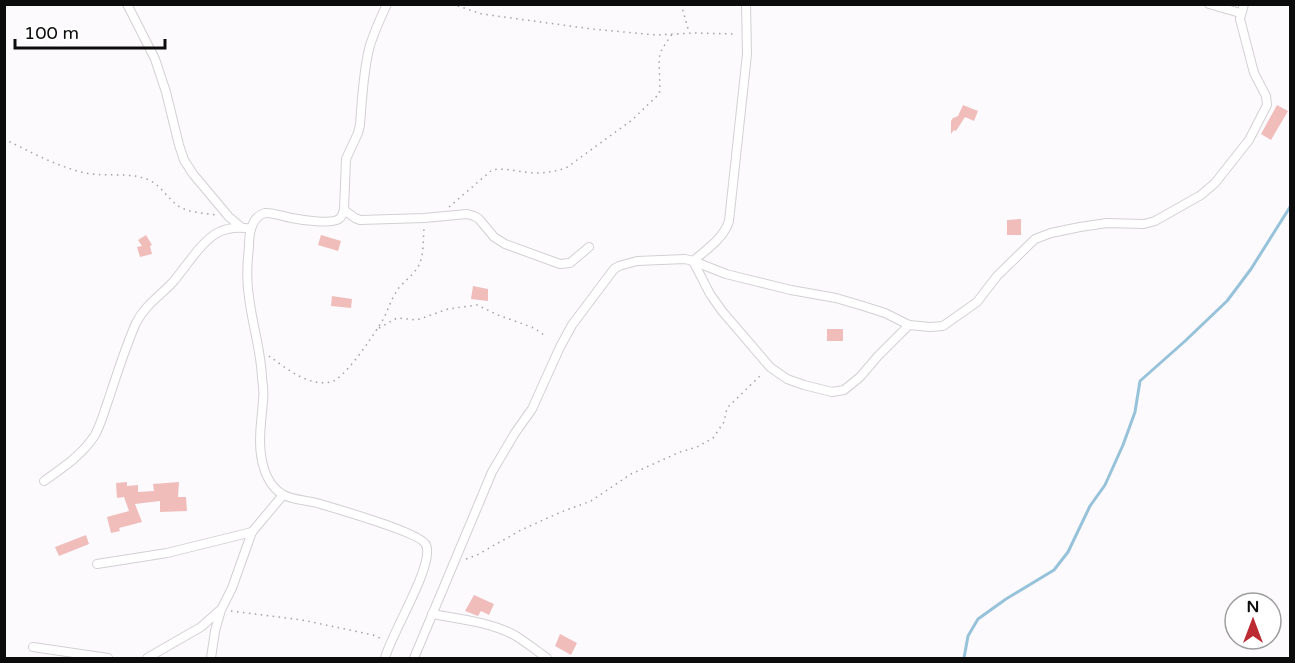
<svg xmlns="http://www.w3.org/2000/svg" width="1295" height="663" viewBox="0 0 1295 663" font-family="'Varela Round',sans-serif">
  <rect width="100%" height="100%" fill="#fdfafe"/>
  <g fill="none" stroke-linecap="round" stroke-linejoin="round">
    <!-- stream -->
    <polyline stroke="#96c2da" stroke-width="3" points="964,658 968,636 978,619 1006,599 1054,570 1068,552 1090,506 1105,485 1123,445 1135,412 1140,381 1184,342 1227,301 1251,269 1290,207"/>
  </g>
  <!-- building -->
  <g fill="#f0bdbb">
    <polygon points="963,105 978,111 974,121 965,117 956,131 954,130 951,134 951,121 953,118 958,116"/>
    <polygon points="1277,105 1288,111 1271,140 1261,134"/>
    <polygon points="1021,219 1021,235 1007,235 1007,220"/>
    <polygon points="146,235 152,245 150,246 152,254 140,257 137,247 142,246 138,240"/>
    <polygon points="321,235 341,241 338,251 318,245"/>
    <polygon points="473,286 488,289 488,301 471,299"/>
    <polygon points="332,296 352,299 351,308 331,306"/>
    <rect x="827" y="329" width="16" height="12"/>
    <polygon points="127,482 127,486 138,485 138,492 154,491 153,484 179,482 178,497 186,497 187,511 160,512 160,501 135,504 142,522 119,528 120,531 111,533 107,517 129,511 124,497 117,498 116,483"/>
    <polygon points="86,535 89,544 59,556 55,547"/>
    <polygon points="474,595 494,604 489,615 481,611 478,616 465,611"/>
    <polygon points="560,634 577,643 571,655 555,646"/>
  </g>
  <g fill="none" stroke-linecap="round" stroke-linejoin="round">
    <defs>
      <g id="street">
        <polyline points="127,4 155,59 166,92 179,145 184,160 193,174 229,217 241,227"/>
        <path d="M746,4L747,54L729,221C724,238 706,250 693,261L710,294L722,311L770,367L787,379L804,385L832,392L844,390L860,377L878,356L909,325"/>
        <polyline points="1209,4 1240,13"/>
        <polyline points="344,210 355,218 360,220 424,218 467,214 474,216 479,219 494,237 505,244 560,264 570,263 589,247"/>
        <path d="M44,481C64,467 82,455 95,435C101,424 104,412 108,401C117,374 125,348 136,323C145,305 160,296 173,282C185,268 203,239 219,232C230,227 240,227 251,229"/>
        <polyline points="97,564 167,553 252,532"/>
        <path d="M432,614C460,619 491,622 516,636C527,643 537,651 547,658"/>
        <polyline points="33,647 108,658"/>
        <polyline points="147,658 201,627 219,611"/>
        <polyline points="211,658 215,631 221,610 232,588 252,532 283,495"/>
        <path d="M385,658C391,634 435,564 426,545C422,533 333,508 317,503C306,500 291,500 282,494C269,486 263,469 261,455C258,437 262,418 263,400C264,393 263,385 262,378C261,350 252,324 249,297C246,280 247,264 249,247C249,241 249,235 251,229C253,222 257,215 265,213C273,212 284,217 292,218C301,220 334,225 340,218C342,217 343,212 344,210L346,159L358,133L360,125C362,100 363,74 369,49C373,34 380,19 387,4"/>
        <polyline points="414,658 492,472 515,433 532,409 560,347 572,325 614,269 619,266 637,261 685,259 693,261 726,274 791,290 836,298 863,306 885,313 909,325 930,327 943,326 977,302 997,276 1035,239 1051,233 1080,227 1107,223 1144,224 1155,221 1201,195 1215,183 1249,140 1267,105 1266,96 1254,73 1240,19 1244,4"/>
      </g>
    </defs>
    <!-- street casing -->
    <use href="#street" stroke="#d3d0d4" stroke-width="10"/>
    <!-- path -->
    <g stroke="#a3a1a4" stroke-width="1.5" stroke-dasharray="1.5 4.5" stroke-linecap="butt">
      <polyline points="452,4 482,14 592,29 656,35 694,33 736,34"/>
      <polyline points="681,4 689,32"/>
      <path d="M4,139C29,151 54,165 81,172C103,178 128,171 149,180C162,186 168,200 180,207C190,213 205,213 216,215"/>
      <path d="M449,207L492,170C506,167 522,173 536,173C547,173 556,171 566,168L632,120L659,94L660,90L659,58L662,49L672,34"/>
      <polyline points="379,328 397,318 417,320 448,309 477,305 498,315 534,328 544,335"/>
      <path d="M269,356C286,368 308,387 331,382C344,379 371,339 379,326C387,315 390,300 398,289C405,280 414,275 419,265C424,255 423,239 424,228"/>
      <polyline points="466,559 477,555 521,530 561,512 591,501 631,474 680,452 697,447 713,438 724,422 727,408 763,373"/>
      <polyline points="231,611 302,620 373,635 382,639"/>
    </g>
    <!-- street -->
    <use href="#street" stroke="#fff" stroke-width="8"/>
  </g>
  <!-- border -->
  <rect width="1295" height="663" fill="none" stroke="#0d0c0d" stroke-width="12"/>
  <!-- north arrow -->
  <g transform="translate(1253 621)"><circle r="28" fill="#ffffff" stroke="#9e9e9e" stroke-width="1.5"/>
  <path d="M0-4.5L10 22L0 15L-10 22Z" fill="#bb2b31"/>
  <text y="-9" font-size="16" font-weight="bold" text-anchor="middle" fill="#0d0c0d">N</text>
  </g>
  <!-- scale -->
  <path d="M15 39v9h150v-9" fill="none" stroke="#0d0c0d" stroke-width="3"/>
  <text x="24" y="39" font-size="18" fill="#0d0c0d" stroke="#ffffff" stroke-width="4.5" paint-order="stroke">100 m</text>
</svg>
